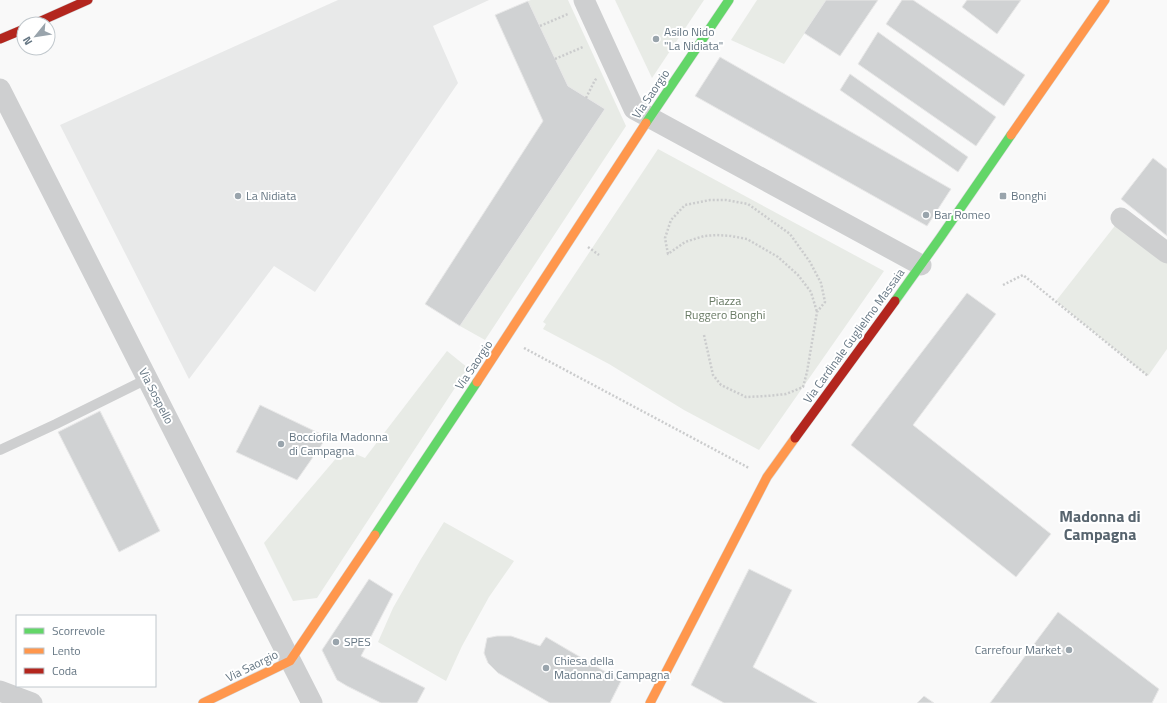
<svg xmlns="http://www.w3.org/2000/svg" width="1167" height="703" viewBox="0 0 1167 703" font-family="'Titillium Web',sans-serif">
  <rect width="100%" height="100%" fill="#f9f9f9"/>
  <!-- built -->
  <polygon fill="#e8e9e9" points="338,0 489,0 433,26 458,83 315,292 274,266 189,379 60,125"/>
  <!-- green -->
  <g fill="#e8ebe6">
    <polygon points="531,0 568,0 626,126 485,340 460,326 605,109 568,86 528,1"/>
    <polygon points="615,0 704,0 652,78"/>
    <polygon points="757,0 827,0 784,64 731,40"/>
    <polygon points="658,149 884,271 759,450 684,410 609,364 543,329 546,324 543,322"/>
    <polygon points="1121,218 1167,253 1167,349 1148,376 1056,301"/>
    <polygon points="447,351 468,368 317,598 293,601 264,543 344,449 365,458"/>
    <polygon points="444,522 514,561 489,597 462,646 446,681 378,642 393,608 421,559"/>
  </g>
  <!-- building -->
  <g fill="#d0d2d3" stroke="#e8e8e8">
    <polygon points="826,0 878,0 840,56 804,33"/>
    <polygon points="902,0 913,0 1025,75 1004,106 886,24"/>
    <polygon points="967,0 1021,0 997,34 962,7"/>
    <polygon points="528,1 568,86 605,109 460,326 425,304 543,121 495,15"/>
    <polygon points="878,32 996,117 976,146 858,64"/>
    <polygon points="720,57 951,189 927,226 695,96"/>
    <polygon points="850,74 968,157 958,172 840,90"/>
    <polygon points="1153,158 1167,169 1167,236 1121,199"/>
    <polygon points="967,293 996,314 913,425 1051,534 1016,577 851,445"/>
    <polygon points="260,405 327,437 297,480 236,452"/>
    <polygon points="100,411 160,531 119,552 58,432"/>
    <polygon points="749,569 792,590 753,667 817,703 724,703 691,685"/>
    <polygon points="369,579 393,594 361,656 425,688 417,703 381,703 347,686 337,680 322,650"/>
    <polygon points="1058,612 1159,689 1152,703 990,703"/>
    <polygon points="497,636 511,636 540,646 546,637 621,681 610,703 550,703 498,673 488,663 484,653 487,638"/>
    <polygon points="924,696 934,703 917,703"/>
  </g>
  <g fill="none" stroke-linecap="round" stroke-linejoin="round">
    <defs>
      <g id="fast">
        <polyline points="646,123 729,0"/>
        <polyline points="895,301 940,238 1011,135"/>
        <polyline points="375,535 477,382"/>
      </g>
      <g id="slow">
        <polyline points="1011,135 1105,0"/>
        <polyline points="477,382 646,123"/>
        <polyline points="203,703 290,661 375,535"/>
        <polyline points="650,703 767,477 795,438"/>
      </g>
      <g id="jam">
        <polyline points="34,24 88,0"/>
        <polyline points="0,39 24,29"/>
        <polyline points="795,438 895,301"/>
      </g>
    </defs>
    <!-- fast casing -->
    <use href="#fast" stroke="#d5d6d7" stroke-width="10"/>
    <!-- slow casing -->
    <use href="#slow" stroke="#d5d6d7" stroke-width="10"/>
    <!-- jam casing -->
    <use href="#jam" stroke="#d5d6d7" stroke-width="10"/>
    <!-- path -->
    <g stroke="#cbcccd" stroke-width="2.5" stroke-dasharray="2 2" stroke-linecap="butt">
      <polyline points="540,26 568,14"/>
      <polyline points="555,59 583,47"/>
      <polyline points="586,98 595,80 598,78"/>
      <polyline points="588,247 599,255"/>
      <polyline points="1003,285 1023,275 1148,376"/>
      <polyline points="704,335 713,375 721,385 746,397 767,396 786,394 803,387 807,372 817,312 825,302 821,283 810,262 790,234 748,204 726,200 710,200 685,205 671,220 665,238 668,254 685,242 704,236 717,235 731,236 747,239 778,257 798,275 811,292 817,312"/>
      <polyline points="524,348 749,468"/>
    </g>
    <!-- lane -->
    <polyline stroke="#cecfd0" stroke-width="10" points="0,450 56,424 147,379"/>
    <!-- street -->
    <g stroke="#cecfd0" stroke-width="21">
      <polyline points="584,0 634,109 921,265"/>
      <polyline points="0,89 312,703"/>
      <polyline points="1121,218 1167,253"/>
      <polyline points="0,691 32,703"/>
    </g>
    <!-- fast -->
    <use href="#fast" stroke="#63d668" stroke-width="9"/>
    <!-- slow -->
    <use href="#slow" stroke="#ff974d" stroke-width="9"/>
    <!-- jam -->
    <use href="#jam" stroke="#b3261e" stroke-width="9"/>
  </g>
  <!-- markers -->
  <g fill="#99a4ac" stroke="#fff" stroke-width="1.5">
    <circle cx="656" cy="39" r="4"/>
    <circle cx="238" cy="196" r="4"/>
    <rect x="999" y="192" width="8" height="8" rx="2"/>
    <circle cx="926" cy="215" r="4"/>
    <circle cx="281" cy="444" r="4"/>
    <circle cx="336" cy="642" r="4"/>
    <circle cx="1069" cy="650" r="4"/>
    <circle cx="546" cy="668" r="4"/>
  </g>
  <g text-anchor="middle" stroke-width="4" stroke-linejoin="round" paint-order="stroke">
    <!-- poi labels -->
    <g font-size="12" fill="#657683" stroke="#fff" text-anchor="start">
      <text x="664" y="36">Asilo Nido<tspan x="664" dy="14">"La Nidiata"</tspan></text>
      <text x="246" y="200">La Nidiata</text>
      <text x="1011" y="200">Bonghi</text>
      <text x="934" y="219">Bar Romeo</text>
      <text x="289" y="441">Bocciofila Madonna<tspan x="289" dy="14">di Campagna</tspan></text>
      <text x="344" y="646">SPES</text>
      <text x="1061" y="654" text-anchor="end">Carrefour Market</text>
      <text x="554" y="665">Chiesa della<tspan x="554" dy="14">Madonna di Campagna</tspan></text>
    </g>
    <!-- street labels -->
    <g font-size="12" fill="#657683" stroke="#fff">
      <text transform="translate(651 94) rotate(-56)" y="4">Via Saorgio</text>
      <text transform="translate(854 336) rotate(-54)" y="4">Via Cardinale Guglielmo Massaia</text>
      <text transform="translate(474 365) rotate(-56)" y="4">Via Saorgio</text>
      <text transform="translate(156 396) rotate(63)" y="4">Via Sospello</text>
      <text transform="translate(252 666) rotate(-26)" y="4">Via Saorgio</text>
    </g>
    <!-- park labels -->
    <g font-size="12" fill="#687a64" stroke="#fff">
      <text x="725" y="305">Piazza<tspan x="725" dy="14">Ruggero Bonghi</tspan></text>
    </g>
    <!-- district labels -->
    <g font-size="16" font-weight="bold" fill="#57646e" stroke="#fff">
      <text x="1100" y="522">Madonna di<tspan x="1100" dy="18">Campagna</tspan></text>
    </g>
  </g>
  <!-- legend -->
  <rect x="16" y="615" width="140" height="72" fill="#ffffff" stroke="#c1c8cd"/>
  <rect x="24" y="628" width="20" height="6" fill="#63d668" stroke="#c1c8cd"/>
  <text x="52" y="635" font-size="12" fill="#657683">Scorrevole</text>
  <rect x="24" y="648" width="20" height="6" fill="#ff974d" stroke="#c1c8cd"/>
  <text x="52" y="655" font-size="12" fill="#657683">Lento</text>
  <rect x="24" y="668" width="20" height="6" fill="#b3261e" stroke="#c1c8cd"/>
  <text x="52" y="675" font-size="12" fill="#657683">Coda</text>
  <!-- north arrow -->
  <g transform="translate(36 36) rotate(240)"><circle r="19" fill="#ffffff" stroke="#c1c8cd"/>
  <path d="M0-3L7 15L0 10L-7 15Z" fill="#99a4ac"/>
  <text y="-6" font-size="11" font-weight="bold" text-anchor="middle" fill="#657683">N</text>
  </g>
</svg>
